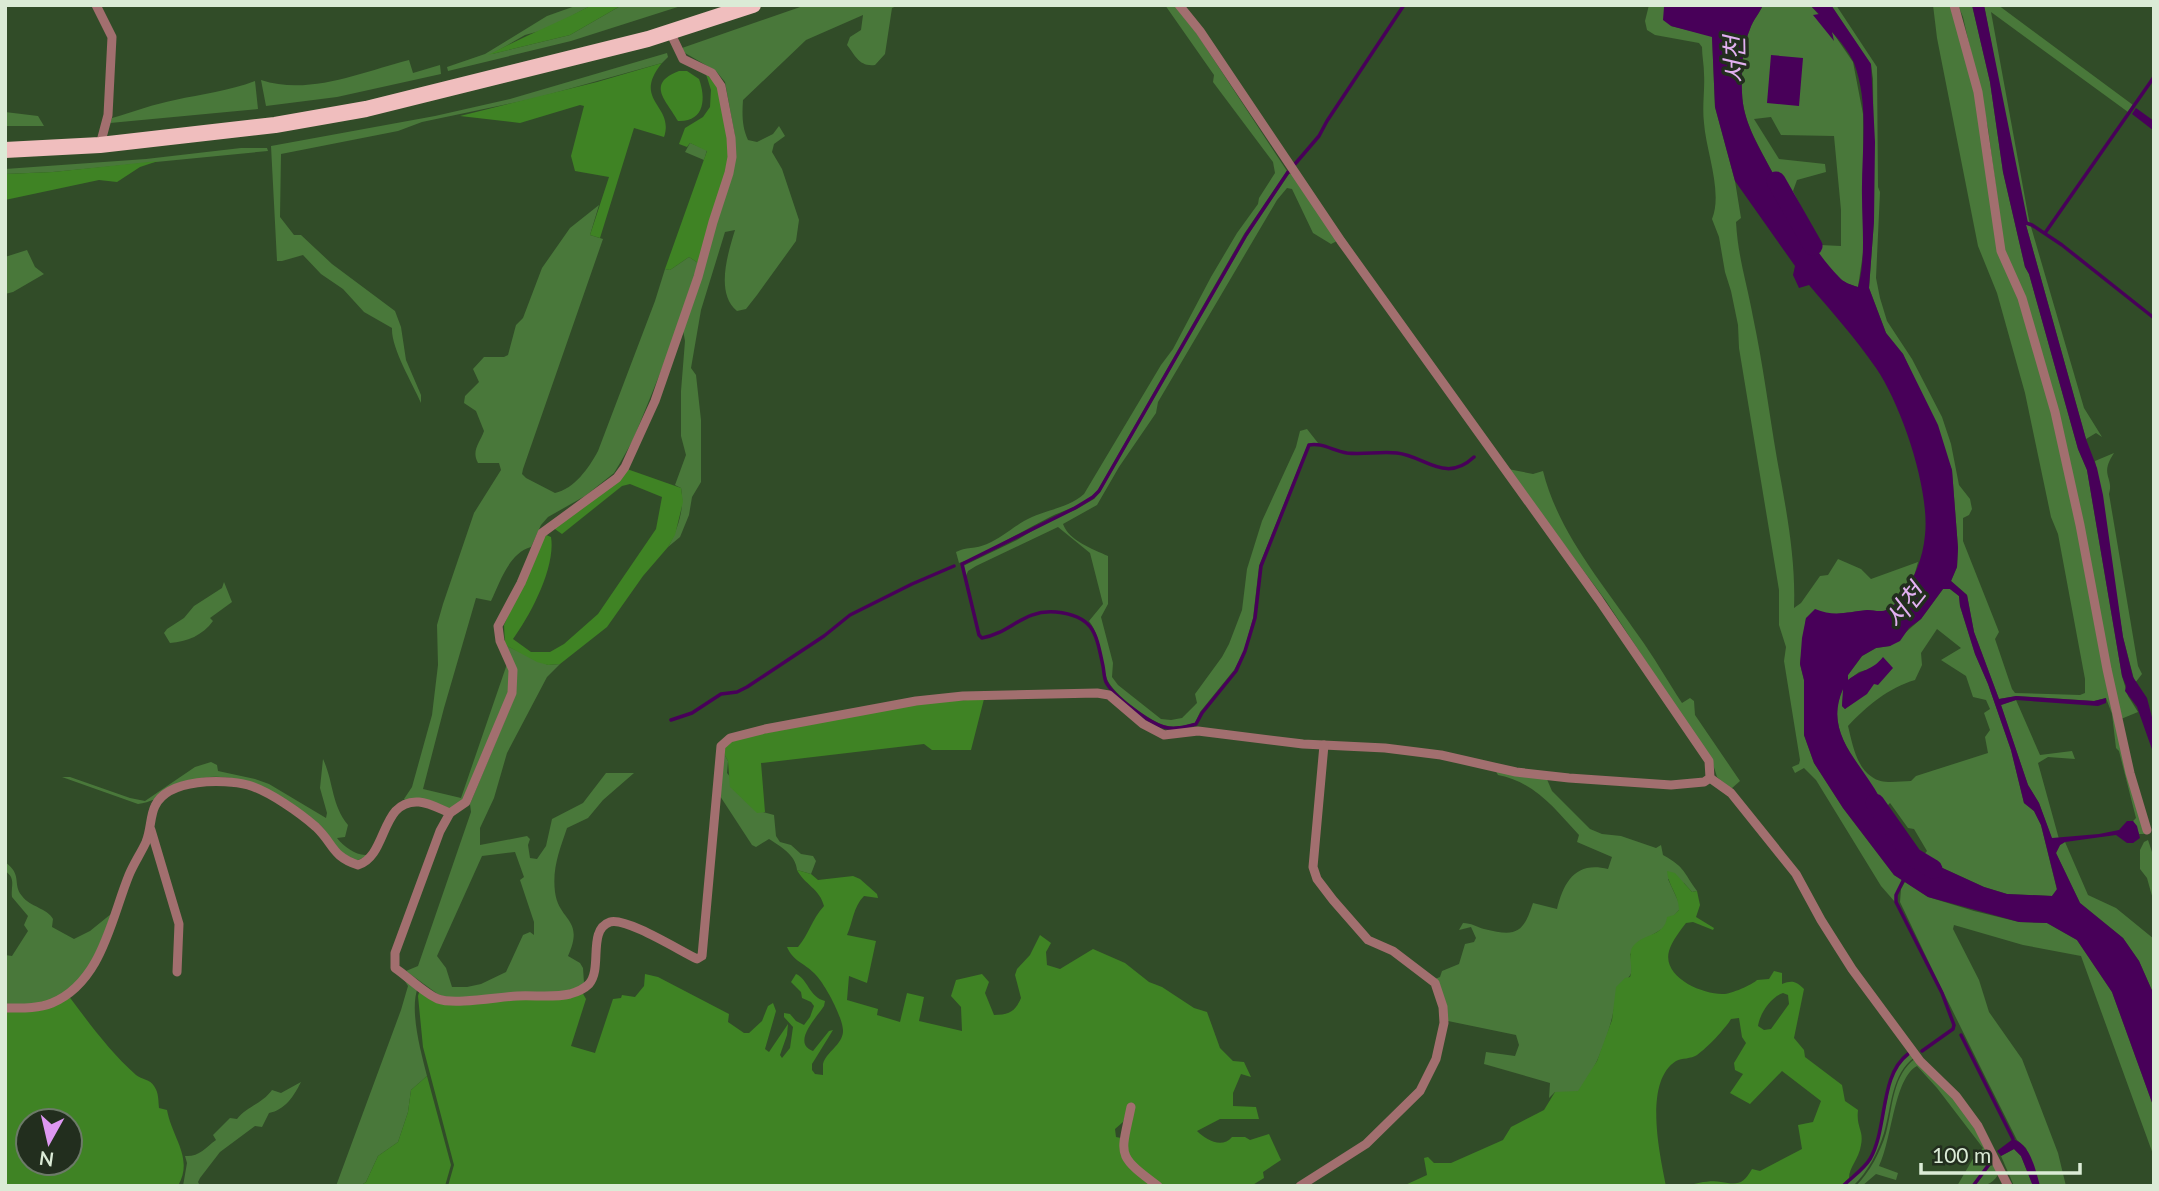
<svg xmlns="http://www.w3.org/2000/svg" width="2159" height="1191" viewBox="0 0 2159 1191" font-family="Lato,'Noto Sans KR',sans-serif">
  <rect width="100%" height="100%" fill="#314c28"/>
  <!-- green -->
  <g fill="#49783a" fill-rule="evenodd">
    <polygon points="578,5 592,5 547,29 525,35 492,54 570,35 622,5 684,5 571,41 448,71 447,67 485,54 547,16"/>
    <path d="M806,5H899L892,8L885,54L875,65C859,67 855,55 847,45L850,37L861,30L863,15L806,40L743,100C742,114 742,127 748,140L757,142L773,134L779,126L785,136L774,144L772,152L782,169L799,220L796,241L757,295L746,309L737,311C715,293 728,253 735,230L725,232L701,310L691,368L696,375L701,420V482L692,497L689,515L680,537L668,547C678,529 685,508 681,488L675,485L686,455L681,436V391L685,341L683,330L735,136L725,82L716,71L685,53L682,48Z"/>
    <path d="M1165,5H1174L1195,31L1287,171L1244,234L1098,490C1085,505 1066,509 1050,517C1023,531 997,546 971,559L959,563L956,552C965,547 976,549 987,544C1001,538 1011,529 1024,521C1043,510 1067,509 1084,494L1161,365L1173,349L1211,277L1237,233L1258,204L1259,198L1275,173L1273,162L1213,82L1214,75Z"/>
    <path d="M1649,5H1713H1677L1671,26L1712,36L1715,107L1735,181L1741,218L1736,222C1738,258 1747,283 1753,317C1763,364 1769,412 1777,459C1786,508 1796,559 1794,608L1801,603L1820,576L1828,575L1838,559L1861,569L1871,579L1918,562L1913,580L1892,608L1882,612L1869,610L1806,618L1800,664L1804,680V735L1814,763L1843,808L1894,875L1902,880L1896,893L1895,902L1881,886L1816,780L1804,768L1795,773L1792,767L1799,764L1800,760L1784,661L1786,647L1779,625V590L1739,348L1738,325L1731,291L1725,272L1719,237L1712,219C1723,192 1706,151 1704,123C1702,106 1705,90 1704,74C1704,65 1702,56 1702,47L1699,43L1655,35L1647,30L1645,21Z"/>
    <path d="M1763,5H1810L1819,15L1833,38L1831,30L1853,62L1863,114V253L1858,287C1852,285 1844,283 1839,278C1808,246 1791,206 1770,168C1758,144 1743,122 1742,93C1741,72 1742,48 1750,29C1753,20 1759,14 1763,5ZM1771,117L1781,135L1834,136L1841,210V246L1820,245L1793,191L1797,180L1826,172L1825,164L1779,159L1754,119Z"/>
    <polygon points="1831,5 1836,5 1877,67 1878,187 1880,192 1876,278 1880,298 1887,321 1912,359 1942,417 1951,444 1959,485 1970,499 1972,509 1969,515 1963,518 1963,541 1999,632 1995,639 2012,689 2015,693 2080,695 2085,693 2085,679 2058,534 2051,517 2025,393 1997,293 1978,246 1937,38 1933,5 1952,5 1977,92 2000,252 2020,299 2053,414 2145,834 2139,834 2133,821 2136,818 2119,751 2116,748 2112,714 2106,698 2094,701 2017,696 1999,699 1974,632 1967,595 1951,581 1957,567 1958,548 1952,470 1914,378 1903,354 1886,333 1869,288 1874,221 1873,79 1871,65"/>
    <polygon points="1958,5 1972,5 1990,82 2003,172 2025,267 2029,274 2078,449 2087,470 2122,676 2128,696 2138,712 2121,719 2109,669 2083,523 2004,250 1988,128 1963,17"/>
    <polygon points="1984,5 1998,5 2133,105 2128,112 1991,12 2029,220 2084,408 2102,437 2096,433 2086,439 2026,225"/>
    <path d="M667,53L668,57L662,63L536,98L422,122L398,131L281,154L280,217L294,235H301L332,264L395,311L401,327L406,360L421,395V403C412,382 391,348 392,328L364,312L343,289L321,274L303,255L282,261H277L271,146L435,116L510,99Z"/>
    <path d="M409,60L413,73L440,65L441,74L337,97L266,106L261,80C309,96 362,72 409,60Z"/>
    <path d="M255,81L258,109L110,123L112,118C133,112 154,104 175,100C202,94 229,91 255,81Z"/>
    <polygon points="5,112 38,116 44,126 5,126"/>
    <polygon points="690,143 707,150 704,160 685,152"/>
    <polygon points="241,148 267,148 268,151 53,172 5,174 5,169 146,159"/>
    <path d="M1289,174H1292L1337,241L1331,244L1313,233L1292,189L1287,188L1277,200L1158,402L1156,413L1119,467L1097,505L1063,524C1069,541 1093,549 1108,556V604L1101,617L1113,663L1112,677L1118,685L1161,719L1171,720L1182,718L1197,703L1195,694L1222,657L1229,644L1242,610L1247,569L1262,521L1296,447L1300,431L1307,429L1318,443L1308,444L1259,566L1253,618L1244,651L1234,670L1200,712L1195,723C1186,725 1176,728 1167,726C1151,723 1113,694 1107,679C1100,659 1102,638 1089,621L1103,604L1090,553L1058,527L976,566L968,571L966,576L963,566L1017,540L1052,519L1075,510L1094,499L1100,492L1247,236Z"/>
    <path d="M599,205L590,235L603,239L523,469L522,474L526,478L555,493C574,489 589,468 598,451L655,301L665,269L670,270L689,257L698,263L694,277L665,361L633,440L620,463L614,473L585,496L548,517L541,525L531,547C509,553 500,582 491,601L476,598L444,708L423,789L461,798L507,664L510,673L508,693L465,801L453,809L406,801L404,799L412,787L432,715L438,665L437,625L443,604L474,513L501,470L499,463H478C471,450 480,443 484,431L476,411L464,403L465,396L479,382L473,369L484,357H504L508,355L516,325L523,318L542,268L570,228Z"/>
    <polygon points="27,250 35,267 44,274 13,292 5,294 5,257"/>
    <path d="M2114,453C2099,476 2114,476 2109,494L2138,666L2142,674L2135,683L2123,637L2095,461Z"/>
    <path d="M1508,469L1533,474L1543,471C1558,532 1603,584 1638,635C1654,657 1667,680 1682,703L1690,698L1694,701L1695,715L1740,781L1731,789L1717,777L1712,761L1606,601Z"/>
    <path d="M224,582L232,602L210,618L213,621C203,635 187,642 170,643L164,633L167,629L184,618L194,606L222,588Z"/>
    <path d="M1943,589H1950L1959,596L1960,606L1975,654L1988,684L2011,750L2024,803L2034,811L2041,825L2057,890L2052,896L2007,894L1984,887L1901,849C1887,830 1880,802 1868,781C1858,762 1842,746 1838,723C1835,710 1839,698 1844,686L1842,706L1845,709C1864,694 1874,693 1876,667L1859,672L1847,681L1848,675L1862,656L1876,648L1890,646L1921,619ZM1937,629L1961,648L1941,660L1966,676L1973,697L1986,700L1990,709L1984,713L1990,730L1985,737L1988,753L1916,776L1911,781C1899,781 1882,785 1872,777C1856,767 1852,742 1848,726C1867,706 1888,688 1915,680L1922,665L1921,653ZM1890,803L1908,828L1914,829L1927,851L1922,857C1899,840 1896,834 1887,806Z"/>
    <path d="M505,645L548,665L560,664L547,677L507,753L494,798L480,828V845L527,836L530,839L528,845L530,858L537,859L546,846L552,819L583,803L606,773H634L603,800L588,818L567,828C560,849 552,868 555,892C559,922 585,918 568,956L580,963L583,968L584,983L573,991L452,999L439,995L406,971L418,966L471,812L470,804L514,698ZM515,852L524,877L520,880L534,922V935L530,932L523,935L506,972L481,984L467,987H452L446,968L437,956L482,856Z"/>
    <polygon points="2016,700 2040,755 2072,751 2075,759 2048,757 2038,763 2059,839 2052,839 2039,803 2028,785 2001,705"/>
    <path d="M723,752L728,761L727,773L759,811L774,815L776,836L780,842L791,845L801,854L813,856L816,861L811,874L797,870C796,855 780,846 769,839L756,847L752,845L720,796Z"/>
    <path d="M323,759C334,783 331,804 348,825L345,837L337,838C345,848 359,858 371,854L356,861C351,858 343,854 338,850C331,842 328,831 319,824C288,800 243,770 202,778C178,782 162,801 138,804L62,777H70L130,798L145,801L195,767L211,762L217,765L218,771L255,779L269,784L326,818L327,813L320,788Z"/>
    <path d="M1494,768L1546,777L1552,791L1590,829L1602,834L1621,836L1656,848L1661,845L1663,855C1686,868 1683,872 1697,891L1692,892L1684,883L1668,879L1679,903V910L1662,929L1652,935L1630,954C1634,974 1633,975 1617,987C1615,1019 1599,1067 1578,1092H1555L1549,1098L1550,1083L1484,1064L1486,1052L1515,1056L1519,1045L1516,1035L1448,1021L1435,979L1440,977L1442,971L1459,964L1465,944L1474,942L1476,938L1471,927L1459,930L1463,923C1471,923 1477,927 1484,929C1516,937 1523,934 1533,903L1557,909C1564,881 1576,861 1608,869L1612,857L1577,842L1579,835C1555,809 1535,782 1498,775Z"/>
    <polygon points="2148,840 2154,858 2154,903 2147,878 2140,869 2140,850 2144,842"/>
    <polygon points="2065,842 2088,895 2116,908 2154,939 2154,995 2139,961 2123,938 2080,903 2056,853 2060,845"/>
    <path d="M5,862C23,875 12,884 22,896C30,907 47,908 53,919L52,927L74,939L90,931L111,914C98,951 82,996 38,1005C28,1007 16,1006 5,1006V955L12,956L28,931L24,925L28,916L12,897C11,885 16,878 5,871Z"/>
    <path d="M1905,882L1928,897L1974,911L2019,922L2047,923L2077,940L2112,992L2154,1108V1157L2081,956L2023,945L1954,925L1953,929L1979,980L1989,1012L2022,1059L2058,1153L2066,1186H2040L2026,1148L2017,1140C1977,1061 1938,982 1900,902L1901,889Z"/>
    <path d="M403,978L418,987C409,1010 421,1052 427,1076L411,1090L408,1112L398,1142L378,1156L366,1182L360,1186H336L401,1010L408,986Z"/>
    <path d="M1908,1053H1913L1915,1057C1891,1074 1892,1106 1884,1133C1878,1152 1868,1172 1853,1186H1844L1869,1162L1881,1130L1891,1080L1895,1069Z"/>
    <path d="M1916,1058L1954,1097L1976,1127L2000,1171C1994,1183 1988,1186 1975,1186L1994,1161L1992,1159L1972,1186H1957L1974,1157L1983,1148L1937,1088L1917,1066C1894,1078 1892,1140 1879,1166L1898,1173L1896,1180L1876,1174L1862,1186H1856C1870,1171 1880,1153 1886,1133C1893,1107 1892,1075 1916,1058Z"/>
    <path d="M301,1082C294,1096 285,1110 269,1113L262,1127L255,1126L220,1152L200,1178L198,1182L200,1186H183L187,1163L185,1156C199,1157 205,1148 216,1140L213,1135L230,1118L237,1119C247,1106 262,1104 272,1090L281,1093Z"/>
    <polygon points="2014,1149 2021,1156 2033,1186 2014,1186 2001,1156"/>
  </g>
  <!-- forest -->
  <g fill="#3f8324" fill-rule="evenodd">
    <path d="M592,5H622L570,35L488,55C522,37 558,23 592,5Z"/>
    <path d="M662,63C631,101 675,105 664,137L634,128L600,238L590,235L609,177L575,171L571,156L584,106L580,105L520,123L460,116L597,82Z"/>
    <path d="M679,71H687L699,79C706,98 705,122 678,121C667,101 645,84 679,71Z"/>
    <polygon points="706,74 718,85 727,129 729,160 698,263 689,257 670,270 665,269 707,151 690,143 687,147 679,144 685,128 703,117 710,107 711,90"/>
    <polygon points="158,161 140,167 117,182 99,180 5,200 5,174 53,172"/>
    <path d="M627,469L681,488L683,502L675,535L668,547L643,576L607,627L560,664L548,665L537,662L505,645L504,625L544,534L551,537C556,567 530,616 513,639L531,652H550L564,644L598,614L656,529L662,497L630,484L622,486L562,534L552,527Z"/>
    <polygon points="984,699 971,750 932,750 924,744 761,763 765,812 757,813 730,787 728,761 723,752 725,747 735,739 917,703"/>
    <path d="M797,870L811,874L818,880L853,876L860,879L877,894L878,898L864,896C853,907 853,922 847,935L876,941L867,983L849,976L847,1000L878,1009L877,1015L900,1022L907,993L924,997L919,1021L962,1031L961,1007L951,996L956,980L982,974L989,982L985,993L994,1015C1009,1015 1015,1012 1021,998L1015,975L1017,969L1030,955L1040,935L1051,943L1046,952L1047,965L1060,969L1093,949L1125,963L1149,982L1162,987L1194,1008L1207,1012L1220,1048L1233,1061L1244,1062L1251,1077L1241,1074L1233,1093V1106L1256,1107L1259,1119H1220L1197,1131C1206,1140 1222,1149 1232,1137H1245L1250,1140L1269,1134L1281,1160L1263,1172L1264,1178L1251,1186H1161L1133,1164L1126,1153L1125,1140L1133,1108L1128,1107L1123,1122L1115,1129L1116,1137L1121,1138C1119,1163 1138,1172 1156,1186H448L454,1165L423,1047L418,996L420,989L438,1002L449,1004L567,997L582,992L586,999L571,1046L595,1053L613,999L621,998L622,995L635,997L644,986L645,974L658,977L729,1014L728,1022L744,1033H749L762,1021L768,1006L773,1003L776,1011L765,1049L769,1052L788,1024L787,1035L780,1055L782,1058L790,1048L793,1027L784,1017V1013L790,1014L796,1021L804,1025L810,1017L814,1006L811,1002L802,998L801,992L791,982L796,974C808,979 809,997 825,1001L824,1006C817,1017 791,1043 813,1051L829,1031L833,1030L812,1064V1070L815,1074L823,1075C823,1071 823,1068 823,1064C826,1052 842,1045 843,1032C844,1019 824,982 814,973C804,963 793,961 787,947H798C809,934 812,919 824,906C820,889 804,884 797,870Z"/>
    <path d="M1667,871L1675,873L1692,892L1697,891L1700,905L1696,917L1714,928L1713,930L1693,922L1686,923C1680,931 1672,941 1669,951C1662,977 1701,994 1722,994C1729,995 1752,985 1757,980L1769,979L1774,971L1782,973V984C1792,980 1796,981 1804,989L1794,1038L1804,1050L1805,1057L1842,1085L1845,1101L1858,1110C1856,1128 1864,1130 1861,1145C1859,1159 1849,1167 1849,1178L1841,1186H1687C1696,1183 1711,1180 1721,1182C1737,1185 1743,1185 1752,1169L1760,1171L1802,1149L1798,1125L1813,1122L1821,1101L1782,1071L1750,1104L1730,1093L1743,1074L1735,1070L1734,1063L1746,1043L1742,1037L1739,1018L1731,1019C1725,1029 1707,1048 1697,1055C1691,1059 1682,1058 1676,1061C1643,1082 1660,1155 1666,1186H1403L1427,1175L1424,1158L1428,1157L1434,1163H1451L1503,1140L1511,1127L1544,1110L1555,1092L1578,1091L1597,1061L1612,1020L1616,987L1625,978L1630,977C1634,966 1626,954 1634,945C1645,933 1665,936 1667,917L1674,915L1679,910C1679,895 1668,886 1667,871ZM1783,993L1788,995L1789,1004L1771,1029L1764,1030L1758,1026C1760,1013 1771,997 1783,993Z"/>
    <path d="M68,995C89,1023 110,1052 136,1075C142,1080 150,1079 154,1086C159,1093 158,1100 159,1108L167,1110C172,1138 194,1158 178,1186H5V1010ZM28,1121H70V1163H28Z"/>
    <polygon points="427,1076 451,1165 445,1186 360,1186 366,1182 378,1156 398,1142 408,1112 411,1090"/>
  </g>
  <!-- water -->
  <g fill="#480059" fill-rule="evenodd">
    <path d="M1677,5H1763C1759,14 1753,20 1750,29C1742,48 1741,72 1742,93C1743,121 1757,143 1770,168C1791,206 1808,245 1839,277C1843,282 1851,285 1858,287C1866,258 1862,227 1862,197C1861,153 1870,105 1854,63C1849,52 1840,41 1832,32L1834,41L1813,15L1819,14L1810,5H1831L1871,64L1875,142L1874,221L1869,288L1886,333L1903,354L1938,425L1952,470L1958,548L1957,567L1951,581L1967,595L1974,632L1999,699L2016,696L2094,701L2106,698V703L2098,706L2016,700L2001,705L2028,785L2039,803L2052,838L2099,834L2119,830L2127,821H2133L2137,826L2140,838L2133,843H2127L2116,835L2065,842L2060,845L2056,853L2080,903L2123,938L2139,961L2154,995V1108L2112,992L2077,940L2047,923L2019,922L1928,897L1894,875L1843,808L1814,763L1804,735V680L1800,664L1802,638L1806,618L1815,609C1834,617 1847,612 1867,610C1875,610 1881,613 1888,609C1893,607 1896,603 1899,599C1914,581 1923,558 1925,535C1930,490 1902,406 1876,368C1856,339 1832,312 1809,285L1799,288L1793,275L1795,266L1735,181L1715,107L1712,37L1671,26L1663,20L1664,7ZM1943,589H1950L1959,596L1960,606L1975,654L1988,684L2011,750L2024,803L2034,811L2041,825L2057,889L2052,896L2007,894L1984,887L1901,849C1889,833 1889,815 1880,798C1861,762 1823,734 1843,689L1842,706L1845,709L1867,694L1874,684L1878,685L1893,668L1883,657C1872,671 1862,669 1848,680V675L1862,656L1876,648L1890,646L1900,641L1909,628L1921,619Z"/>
    <polygon points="1972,5 1984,5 2028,223 2026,225 2086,439 2097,468 2103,495 2123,637 2133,677 2147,698 2154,725 2154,755 2137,707 2125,691 2126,686 2122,676 2087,470 2078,449 2029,274 2025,267 2003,172 1990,82"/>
    <polygon points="1771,55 1803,58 1799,106 1767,103"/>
    <polygon points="2136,108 2154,121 2154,131 2132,114"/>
    <path d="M2013,1139C2031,1145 2035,1169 2040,1186H2033L2021,1156L2014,1149L2001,1156L1997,1151Z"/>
  </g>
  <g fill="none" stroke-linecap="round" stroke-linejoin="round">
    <!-- stream -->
    <g stroke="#480059" stroke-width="3.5">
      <polyline points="1295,164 1319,136 1327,121 1404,5"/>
      <path d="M1288,172L1246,235L1099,491L1093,497L1075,508L962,564L979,635L982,638C1011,633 1023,609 1056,612C1094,616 1096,633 1103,666C1104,671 1104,678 1106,682C1113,696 1149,723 1164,727C1175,730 1185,727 1196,724L1202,713L1236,671L1245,651L1255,618L1261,566L1309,445C1321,442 1334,451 1347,453C1363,455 1380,451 1397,453C1425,456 1445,484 1474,457"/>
      <polyline points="2023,222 2032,225 2062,245 2154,318"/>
      <polyline points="2045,233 2154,77"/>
      <polyline points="671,720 692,713 721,694 737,692 747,687 824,636 850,615 912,584 954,566"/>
      <polyline points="1903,881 1896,895 1896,902 1942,993 1954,1025 1953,1029 1922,1051"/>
      <polyline points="1961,1035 2013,1139"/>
      <path d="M1843,1186C1852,1177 1864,1169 1870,1159C1888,1128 1879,1076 1908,1054"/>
      <polyline points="1973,1186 1993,1159"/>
    </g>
    <!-- river -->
    <g stroke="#480059" stroke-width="19">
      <polyline points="1776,181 1813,246"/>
      <polyline points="1875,803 1913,857 1933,869"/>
    </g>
    <!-- street -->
    <g stroke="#a26f6f" stroke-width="9">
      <polyline points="96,5 112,37 108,115 100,145"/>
      <polyline points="1954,5 1978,92 2001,251 2022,298 2055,412 2080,525 2107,669 2130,773 2147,830"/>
      <path d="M670,32L683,59L712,73L721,86L731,138L732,157L729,173L713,222L698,277L655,401L625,467L617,478L542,533L521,583L498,626L500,641L513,670L512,693L466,802L450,813L440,831L395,953V968C407,976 425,994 438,999C454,1005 498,997 517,996C535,995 553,998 570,994C577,992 584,989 589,984C603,968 587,930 610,922C626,917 680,951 697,959L702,956L721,746L730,738L765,729L916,701L963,696L1097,693L1109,695L1143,724L1164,735L1198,731L1303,744L1385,748L1441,755L1516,772L1569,778L1671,785L1704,782L1710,778L1709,761L1599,600L1341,241L1200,31L1179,5"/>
      <polyline points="1710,778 1731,793 1796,874 1821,920 1852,969 1920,1061 1956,1096 1978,1126 2008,1186"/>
      <polyline points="151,830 179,924 177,972"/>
      <path d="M5,1008C21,1008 37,1009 52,1003C102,982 111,919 129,875C134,863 141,853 146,842C151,830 150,816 155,806C168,778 224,779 248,785C269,791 300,813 316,827C334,844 331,856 358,865C388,856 380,799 419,802C430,803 440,809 450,813"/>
      <path d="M1131,1107C1121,1156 1115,1154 1158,1186"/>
      <polyline points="1300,1186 1366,1144 1420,1091 1436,1059 1444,1023 1443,1007 1435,983 1393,951 1368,940 1333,900 1317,879 1313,867 1324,745"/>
    </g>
    <!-- highway -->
    <polyline stroke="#f0bebe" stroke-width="16" points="5,150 100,145 275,125 366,109 648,39 753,5"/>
  </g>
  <g text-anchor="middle" stroke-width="7" stroke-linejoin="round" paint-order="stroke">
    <!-- water labels -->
    <g font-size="26" font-style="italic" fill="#e2b0f1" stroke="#222e1e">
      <text transform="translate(1735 60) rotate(-91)" y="9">서천</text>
      <text transform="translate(1905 606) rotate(-52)" y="9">서천</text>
    </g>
  </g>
  <!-- border -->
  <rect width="2159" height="1191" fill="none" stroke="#dbebd6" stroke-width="14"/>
  <!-- north arrow -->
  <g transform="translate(49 1142) rotate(188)"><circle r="33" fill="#222e1e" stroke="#6c7a68" stroke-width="2"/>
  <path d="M0-5L12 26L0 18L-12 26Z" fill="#de98f2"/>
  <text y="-10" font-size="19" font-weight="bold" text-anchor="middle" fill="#dbebd6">N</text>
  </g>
  <!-- scale -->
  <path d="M1921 1163v10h159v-10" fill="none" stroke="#dbebd6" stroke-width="3.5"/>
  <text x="1932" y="1163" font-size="21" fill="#dbebd6" stroke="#222e1e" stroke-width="5" paint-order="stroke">100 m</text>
</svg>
